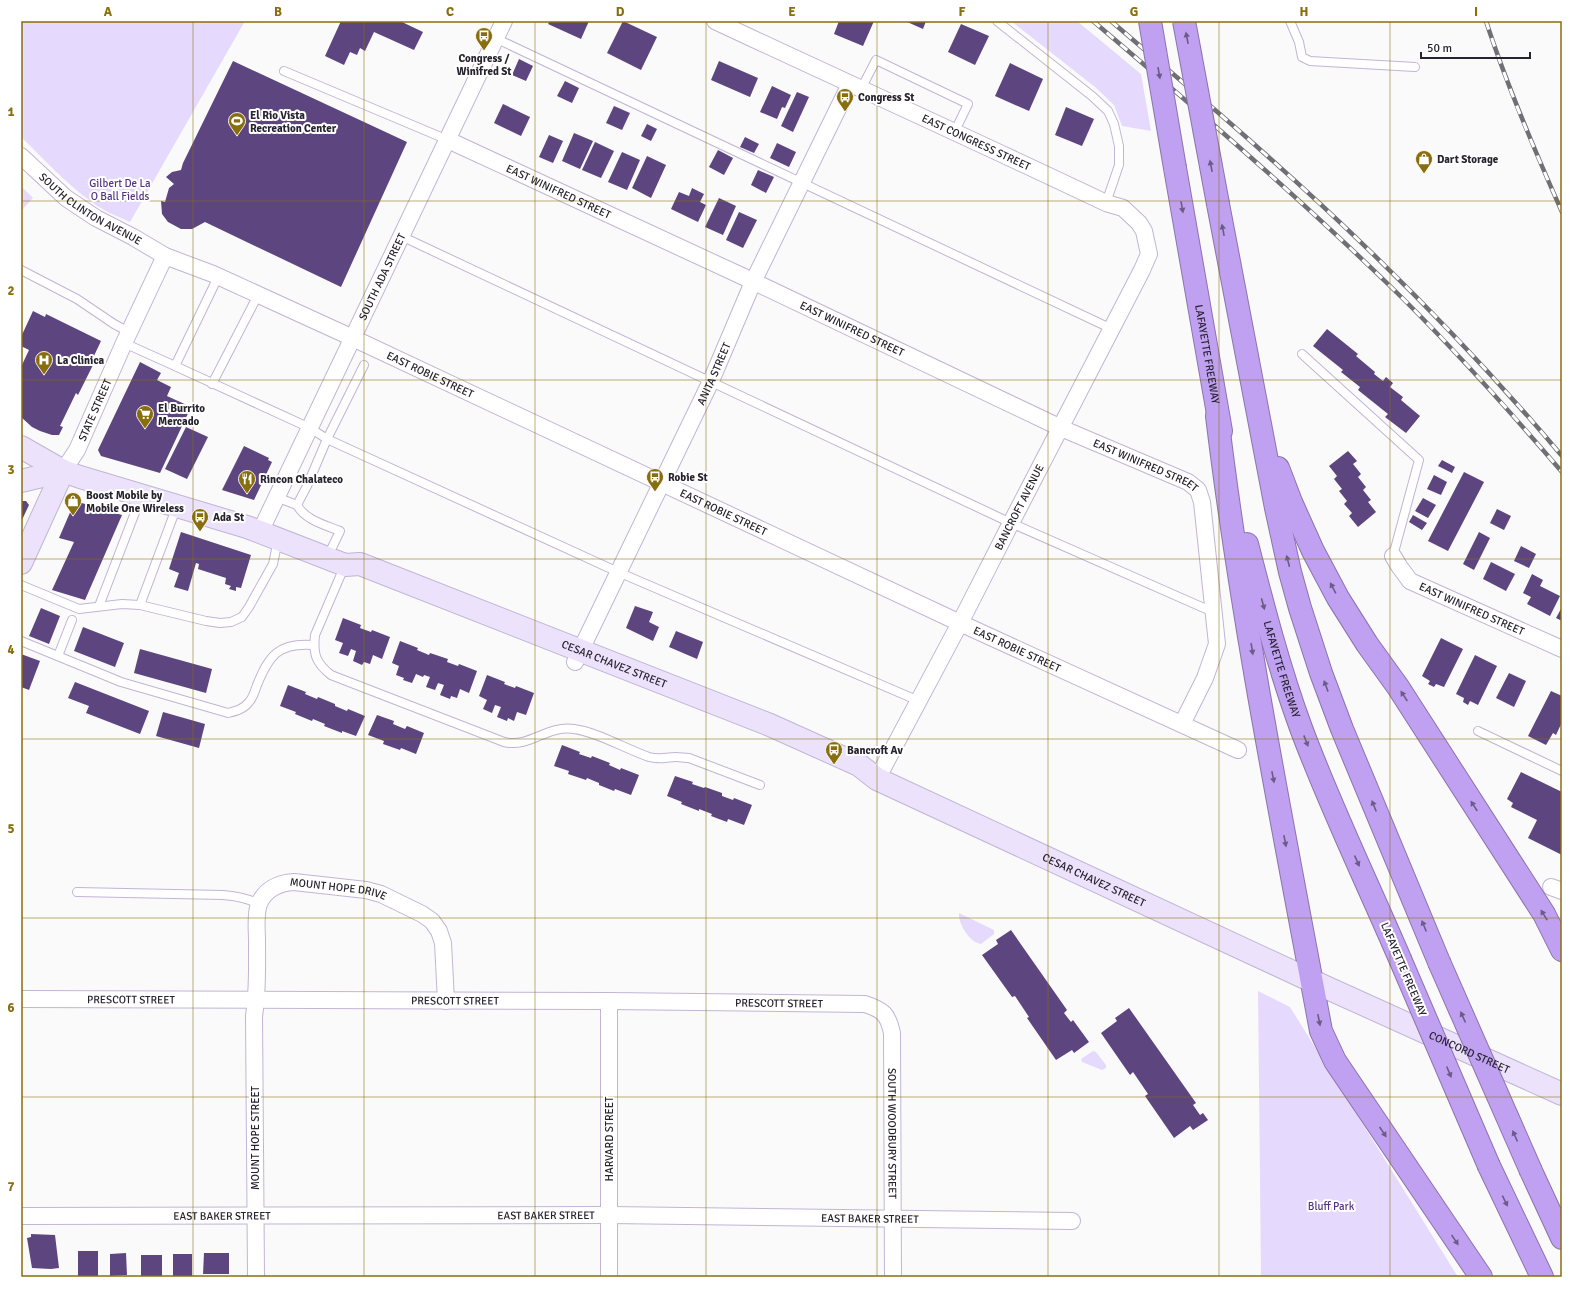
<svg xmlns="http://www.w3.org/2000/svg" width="1583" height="1298" viewBox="0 0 1583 1298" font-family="Signika,sans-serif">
  <rect width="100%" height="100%" fill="#fafafa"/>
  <!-- green -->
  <g fill="#e6d9fe">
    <path d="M21,21H245L130,222C117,216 103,211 92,202C66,184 44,159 21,137Z"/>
    <polygon points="1011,21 1077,21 1141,74 1151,131 1122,126 1114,105 1095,87"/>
    <polygon points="21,186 33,198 21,211"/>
    <path d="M959,913L994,930V934L981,944C970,943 958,924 959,913Z"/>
    <polygon points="1258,991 1290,1007 1458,1277 1261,1277"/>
    <polygon points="1093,1051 1096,1052 1106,1065 1106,1068 1102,1070 1082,1062 1081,1059"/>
  </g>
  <!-- building -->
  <g fill="#5d457f">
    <polygon points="341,21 403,21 402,22 423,32 414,50 374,32 365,51 360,48 357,55 350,52 344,65 325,56"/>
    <polygon points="550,21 589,21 581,39 548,24"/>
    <polygon points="623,21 657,37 641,70 607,53"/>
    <polygon points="839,21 874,21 863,46 834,34"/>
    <polygon points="905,21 926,21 923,29"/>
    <polygon points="961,24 989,36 975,65 948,52"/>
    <polygon points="519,59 533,66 526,81 512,75"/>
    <polygon points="233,61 407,142 341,287 205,222 192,229 181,229 168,222 162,214 161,201 165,202 169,188 174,184 166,177 172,172 181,170 183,163"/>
    <polygon points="719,61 758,78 750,97 711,80"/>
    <polygon points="1010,63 1043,79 1029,111 995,96"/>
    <polygon points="565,81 579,88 572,103 557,96"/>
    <polygon points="772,86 791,95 785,108 782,107 777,119 760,112"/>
    <polygon points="797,92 809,97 793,132 781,126"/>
    <polygon points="503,104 530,117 521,136 494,123"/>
    <polygon points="614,106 630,113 622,130 606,123"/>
    <polygon points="1066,107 1094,119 1082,146 1055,135"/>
    <polygon points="647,124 657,129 651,141 641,136"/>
    <polygon points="574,133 593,141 580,169 562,161"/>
    <polygon points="549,135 563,141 553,163 539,157"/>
    <polygon points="745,137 759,144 754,153 740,147"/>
    <polygon points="595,142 614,151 601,178 582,170"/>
    <polygon points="777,143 796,152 789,167 770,158"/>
    <polygon points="718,150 733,158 724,175 709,167"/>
    <polygon points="622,152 640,160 627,190 608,182"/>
    <polygon points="647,156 666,165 651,198 632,188"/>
    <polygon points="758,170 774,177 766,193 751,185"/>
    <polygon points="692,188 704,194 700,202 706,205 698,222 671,209 679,192 689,196"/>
    <polygon points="719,198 736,206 723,235 705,227"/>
    <polygon points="739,212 757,220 743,248 726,240"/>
    <polygon points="33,311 45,317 46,314 101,341 92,360 95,361 78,395 76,393 60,426 63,427 59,435 52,435 40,431 32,427 21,417 21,367 29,350 21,346 21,337"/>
    <polygon points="1327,329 1358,354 1356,356 1375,372 1374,374 1383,381 1386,377 1393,383 1390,387 1403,397 1401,400 1420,416 1406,433 1385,417 1388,414 1358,390 1360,387 1341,372 1343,370 1313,346"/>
    <polygon points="140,362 161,373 157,380 171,387 167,396 191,407 160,473 101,456 98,450"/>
    <polygon points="186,427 208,437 187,479 165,469"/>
    <polygon points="244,446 269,458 268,460 272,462 254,500 222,490"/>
    <polygon points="1348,451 1357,461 1353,464 1361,474 1358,477 1366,487 1363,490 1371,500 1368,502 1376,512 1358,527 1349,516 1352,513 1344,504 1347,501 1339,491 1342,489 1334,479 1337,476 1329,466"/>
    <polygon points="1442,460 1455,467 1452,473 1438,466"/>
    <polygon points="1464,472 1484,482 1448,551 1428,541"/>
    <polygon points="1434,475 1447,482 1441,495 1427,489"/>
    <polygon points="1423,498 1436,505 1428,518 1415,511"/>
    <polygon points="21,501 26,501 29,505 21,522"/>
    <polygon points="75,501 122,515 85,600 52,590 74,542 59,538"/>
    <polygon points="1497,509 1511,516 1504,530 1490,523"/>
    <polygon points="1413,515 1427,523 1422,530 1409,522"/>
    <polygon points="181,532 251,555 241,588 236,587 236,591 229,589 231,586 225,584 226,578 198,569 199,564 196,563 188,591 174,587 179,573 169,569"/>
    <polygon points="1479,532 1490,538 1474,570 1463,564"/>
    <polygon points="1521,546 1536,554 1529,568 1514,561"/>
    <polygon points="1491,562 1515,574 1506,591 1483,579"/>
    <polygon points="1532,574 1543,580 1540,586 1560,596 1550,616 1527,604 1531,597 1523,593"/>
    <polygon points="635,606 653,612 649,622 659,627 653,641 626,628"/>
    <polygon points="1562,607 1562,621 1556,618"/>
    <polygon points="41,608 60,616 49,644 29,636"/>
    <polygon points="343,618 361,625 360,628 371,632 372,630 390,637 382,659 373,655 370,664 364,662 362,665 353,661 356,651 351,649 348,656 339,653 343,643 335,640"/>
    <polygon points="83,627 124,643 115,667 74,651"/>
    <polygon points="676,631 703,642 697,659 669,647"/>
    <polygon points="1441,638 1463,649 1444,687 1436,684 1434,687 1428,684 1430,681 1422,676"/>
    <polygon points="400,641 418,648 417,650 429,655 430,653 448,659 447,662 458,666 459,664 477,671 469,693 460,689 457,698 451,696 450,699 440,695 444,685 438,683 435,690 426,687 430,677 424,675 423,677 416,674 412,683 403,680 404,678 396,675 399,666 392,663"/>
    <polygon points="140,649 212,669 206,693 134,673"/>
    <polygon points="21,654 40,661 29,690 21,687"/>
    <polygon points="1475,655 1497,666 1478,705 1470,701 1468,705 1463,702 1464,698 1456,694"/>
    <polygon points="1509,673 1526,681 1514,707 1496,698"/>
    <polygon points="487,675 505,682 504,684 515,688 516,686 534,693 526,715 517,712 514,721 508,718 507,721 497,717 501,707 495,705 492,713 483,709 487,700 479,696"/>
    <polygon points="75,682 149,711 140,734 86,713 89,706 68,698"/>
    <polygon points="288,685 306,692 305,694 317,699 318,697 335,704 335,706 347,711 348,709 365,716 356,736 342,731 342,733 324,726 325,724 313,719 312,721 295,714 296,712 280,706"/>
    <polygon points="1551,691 1562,696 1562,722 1556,735 1553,733 1546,745 1528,736"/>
    <polygon points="163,712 205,724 199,748 156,736"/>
    <polygon points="377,715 394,721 393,724 405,729 407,726 424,733 416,754 401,748 400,750 383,744 384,741 368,735"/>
    <polygon points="562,745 580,752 579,754 591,758 592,756 610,763 609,765 620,770 621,768 639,775 631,795 615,789 614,791 599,785 599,783 587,778 586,780 568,774 569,771 554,766"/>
    <polygon points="1521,772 1562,792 1562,855 1528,838 1537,820 1511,807 1513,803 1507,799"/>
    <polygon points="675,776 693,782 692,784 704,788 705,787 722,793 722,796 733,800 734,798 752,805 744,825 728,819 727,822 711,816 712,814 699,809 699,811 681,804 682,802 667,796"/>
    <polygon points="1011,930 1067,1010 1064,1013 1071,1022 1073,1020 1089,1042 1074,1053 1072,1050 1056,1060 1027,1018 1029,1017 1015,996 1012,997 982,955 998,944 996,940"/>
    <polygon points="1129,1008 1196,1103 1193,1105 1200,1115 1203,1113 1208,1120 1193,1130 1190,1126 1174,1138 1145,1096 1148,1094 1133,1072 1130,1075 1101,1033 1117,1021 1115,1018"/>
    <polygon points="31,1234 55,1235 59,1268 51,1269 32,1268 27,1238 31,1237"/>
    <rect x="78" y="1251" width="20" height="26"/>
    <polygon points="126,1253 127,1275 110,1276 110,1254"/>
    <polygon points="204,1253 229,1253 229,1274 203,1274"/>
    <rect x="173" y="1254" width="19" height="23"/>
    <rect x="141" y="1255" width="21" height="22"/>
  </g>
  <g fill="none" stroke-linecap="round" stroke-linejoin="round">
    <defs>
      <g id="lane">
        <polyline points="997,21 1092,96 1108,111 1114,124 1119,146 1119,165 1106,203"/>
        <polyline points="1290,21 1299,42 1302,57 1310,61 1415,67"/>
        <polyline points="495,38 1112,329"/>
        <polyline points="284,71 448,140"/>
        <polyline points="861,89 876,60 968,104 955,131"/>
        <polyline points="401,236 1011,523 1213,612"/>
        <polyline points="21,270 77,299 114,324 129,332"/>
        <polyline points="218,277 175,366 310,428 327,439 618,572 919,701"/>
        <polyline points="124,343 175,366"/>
        <polyline points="1302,354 1419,460 1393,556"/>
        <polyline points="212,384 258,295"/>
        <polyline points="276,497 297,505"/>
        <path d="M327,558L340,531C325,525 305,520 297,505L307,486L327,439L364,365"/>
        <path d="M345,565L315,635C313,655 316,663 331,675L504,742C531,748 546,725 574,729C597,732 626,749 649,757C660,760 666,757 676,757C680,757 685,758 689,758L760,785"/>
        <polyline points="21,585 79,609 122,604 140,605 206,621 220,623 231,622 242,617 249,607 273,564 278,540"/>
        <polyline points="140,605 177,506"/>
        <polyline points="99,606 141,497"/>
        <path d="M21,641L121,682L228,713C236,711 244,709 249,702C253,698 255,691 257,685C269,656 278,642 314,645"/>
        <polyline points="58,656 72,620"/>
        <polyline points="1478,731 1562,771"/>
        <path d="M77,892L223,895C236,896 247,898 259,904"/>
      </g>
      <g id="street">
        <path id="s1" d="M715,21C845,82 976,141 1106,203L1123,208L1139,223L1144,231L1149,254L1142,270L1011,523L960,623L877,779"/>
        <path id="s2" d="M448,140L744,277L1061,428L1188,482L1198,490L1202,502L1217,644L1205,678L1182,724"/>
        <path id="s3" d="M21,156L66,198L96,218L133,237L165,256L213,274L342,333L960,623L1238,750"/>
        <path id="s4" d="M63,471L77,450L124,343L165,256"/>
        <path id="s5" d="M260,532L504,21"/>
        <path id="s6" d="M1393,556L1399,566L1410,581L1562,649"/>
        <path id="s7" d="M575,662L711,381L753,282L850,84"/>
        <polyline points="1551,887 1562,891"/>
        <path id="s8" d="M21,999L609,1001L865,1004C883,1010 888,1014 892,1033L893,1277"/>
        <path id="s9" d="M21,1216L609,1215L1072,1221"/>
        <path id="s10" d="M256,1277L254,1016C258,991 257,966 257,941C257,929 255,915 259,904C265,889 279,883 294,882L366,890L381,894L422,914L432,921L439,931L443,943L446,1001"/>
        <polyline points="609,1277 609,1001"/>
      </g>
      <g id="secondary">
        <path id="s11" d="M21,447L63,471L80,477L247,527L345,565L360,564L770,725L859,765L877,779L1312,981L1562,1094"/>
        <polyline points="21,481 63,471"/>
        <polyline points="21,563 63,471"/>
      </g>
      <g id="highway">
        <path id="s12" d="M1175,168L1221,431"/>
        <polyline points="1218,204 1276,508 1290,572 1300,608 1321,673 1342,729 1439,962"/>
        <path d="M1217,416C1242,623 1283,827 1321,1031L1335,1061L1481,1277"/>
        <polyline points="1278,468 1291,502 1313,551 1338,598 1367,644 1398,687 1544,914 1562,950"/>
        <path id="s13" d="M1247,544C1263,606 1279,668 1301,728C1330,806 1367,882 1400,959"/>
        <polyline points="1489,1166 1542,1277"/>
        <polyline points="1531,1171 1562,1238"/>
      </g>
    </defs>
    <!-- lane casing -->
    <use href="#lane" stroke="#c1b5d5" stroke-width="10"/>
    <!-- street casing -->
    <use href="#street" stroke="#c1b5d5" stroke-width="18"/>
    <!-- secondary casing -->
    <use href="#secondary" stroke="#c1b5d5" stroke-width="24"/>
    <!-- highway casing -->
    <use href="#highway" stroke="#8a74ad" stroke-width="24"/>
    <!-- lane -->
    <use href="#lane" stroke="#fff" stroke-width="8"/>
    <!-- street -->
    <use href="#street" stroke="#fff" stroke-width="16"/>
    <!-- secondary -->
    <use href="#secondary" stroke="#ece2fb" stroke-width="22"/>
    <!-- highway -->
    <use href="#highway" stroke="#c0a0f1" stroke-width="22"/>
    <defs>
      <g id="rail">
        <path d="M1093,21C1194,107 1294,193 1389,285C1450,344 1507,408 1562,472"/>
        <path d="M1111,21C1162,65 1214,108 1264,153C1370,247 1471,348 1562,456"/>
        <path d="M1486,21C1507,86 1534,149 1562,212"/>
      </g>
    </defs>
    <!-- rail casing -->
    <use href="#rail" stroke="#716f76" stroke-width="4.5"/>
    <!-- rail -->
    <use href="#rail" stroke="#fff" stroke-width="3" stroke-dasharray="9" stroke-linecap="butt"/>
    <defs>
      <g id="highway-bridge">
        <polyline points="1150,21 1175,168"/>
        <polyline points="1184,21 1218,204"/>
        <polyline points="1400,959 1489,1166"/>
        <polyline points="1439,962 1531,1171"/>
      </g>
    </defs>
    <!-- highway-bridge casing -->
    <use href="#highway-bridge" stroke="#8a74ad" stroke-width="24" stroke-linecap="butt"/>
    <!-- highway-bridge -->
    <use href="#highway-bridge" stroke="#c0a0f1" stroke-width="22"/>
  </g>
  <!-- one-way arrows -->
  <defs><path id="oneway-solid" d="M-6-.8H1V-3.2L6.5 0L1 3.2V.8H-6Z"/></defs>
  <g fill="#6b5b86">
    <use href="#oneway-solid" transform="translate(1187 38) rotate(-101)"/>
    <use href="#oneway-solid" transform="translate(1159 73) rotate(80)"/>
    <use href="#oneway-solid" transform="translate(1211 166) rotate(-101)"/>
    <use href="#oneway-solid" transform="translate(1182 207) rotate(80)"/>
    <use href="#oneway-solid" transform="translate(1223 230) rotate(-101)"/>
    <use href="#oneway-solid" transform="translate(1288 561) rotate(-104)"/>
    <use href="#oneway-solid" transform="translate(1333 588) rotate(-118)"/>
    <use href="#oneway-solid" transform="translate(1263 604) rotate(75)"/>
    <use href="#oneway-solid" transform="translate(1252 649) rotate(81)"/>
    <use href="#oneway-solid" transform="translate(1326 686) rotate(-110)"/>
    <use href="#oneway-solid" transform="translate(1404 696) rotate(-123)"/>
    <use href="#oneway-solid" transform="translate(1306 741) rotate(69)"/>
    <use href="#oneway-solid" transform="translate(1273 777) rotate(79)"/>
    <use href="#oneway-solid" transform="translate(1374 806) rotate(-112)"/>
    <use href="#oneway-solid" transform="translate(1474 806) rotate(-123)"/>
    <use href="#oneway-solid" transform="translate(1285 841) rotate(79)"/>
    <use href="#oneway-solid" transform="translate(1357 861) rotate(66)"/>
    <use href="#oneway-solid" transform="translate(1544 915) rotate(-122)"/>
    <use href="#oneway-solid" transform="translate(1424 926) rotate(-112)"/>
    <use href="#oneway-solid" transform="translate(1463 1017) rotate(-114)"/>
    <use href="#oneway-solid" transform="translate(1319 1020) rotate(79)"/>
    <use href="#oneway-solid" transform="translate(1449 1072) rotate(67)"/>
    <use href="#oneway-solid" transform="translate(1383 1132) rotate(56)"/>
    <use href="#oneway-solid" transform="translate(1515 1136) rotate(-114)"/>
    <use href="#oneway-solid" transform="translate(1505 1201) rotate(64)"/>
    <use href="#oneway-solid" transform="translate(1455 1240) rotate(56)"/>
  </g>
  <!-- grid -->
  <path fill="none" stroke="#886e0d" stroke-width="1" stroke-opacity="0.55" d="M193,21V1277M364,21V1277M535,21V1277M706,21V1277M877,21V1277M1048,21V1277M1219,21V1277M1390,21V1277M21,201H1562M21,380H1562M21,559H1562M21,739H1562M21,918H1562M21,1097H1562"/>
  <!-- icons -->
  <defs>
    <symbol id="bus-pin" viewBox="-11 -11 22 30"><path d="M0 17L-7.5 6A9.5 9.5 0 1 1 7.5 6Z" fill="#886e0d" stroke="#fff"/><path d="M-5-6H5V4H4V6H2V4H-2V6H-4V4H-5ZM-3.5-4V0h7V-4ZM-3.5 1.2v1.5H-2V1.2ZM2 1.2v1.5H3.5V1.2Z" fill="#fff"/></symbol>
    <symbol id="stadium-pin" viewBox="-11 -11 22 30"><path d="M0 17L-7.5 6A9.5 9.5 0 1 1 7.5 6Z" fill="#886e0d" stroke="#fff"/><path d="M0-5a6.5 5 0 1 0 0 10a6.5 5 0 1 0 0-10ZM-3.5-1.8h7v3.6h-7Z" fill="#fff"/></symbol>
    <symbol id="shop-pin" viewBox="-11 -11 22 30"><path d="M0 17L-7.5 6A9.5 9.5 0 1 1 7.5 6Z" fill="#886e0d" stroke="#fff"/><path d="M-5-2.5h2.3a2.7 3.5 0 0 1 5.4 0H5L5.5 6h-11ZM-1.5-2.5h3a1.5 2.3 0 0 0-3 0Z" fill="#fff"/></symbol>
    <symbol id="hospital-pin" viewBox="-11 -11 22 30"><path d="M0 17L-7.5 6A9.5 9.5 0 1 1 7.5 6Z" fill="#886e0d" stroke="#fff"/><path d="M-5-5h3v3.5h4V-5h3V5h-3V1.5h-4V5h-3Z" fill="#fff"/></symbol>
    <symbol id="supermarket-pin" viewBox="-11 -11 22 30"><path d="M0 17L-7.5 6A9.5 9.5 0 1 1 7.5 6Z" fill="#886e0d" stroke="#fff"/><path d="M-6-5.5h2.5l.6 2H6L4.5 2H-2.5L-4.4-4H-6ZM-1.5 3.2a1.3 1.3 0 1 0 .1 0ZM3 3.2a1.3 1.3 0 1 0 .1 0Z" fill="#fff"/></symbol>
    <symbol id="restaurant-pin" viewBox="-11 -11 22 30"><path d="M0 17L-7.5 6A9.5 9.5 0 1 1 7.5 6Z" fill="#886e0d" stroke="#fff"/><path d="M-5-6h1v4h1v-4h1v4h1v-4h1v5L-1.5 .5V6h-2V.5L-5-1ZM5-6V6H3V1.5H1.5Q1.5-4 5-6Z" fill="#fff"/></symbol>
  </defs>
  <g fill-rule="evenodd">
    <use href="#bus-pin" x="474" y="26" width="20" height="27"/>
    <use href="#bus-pin" x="835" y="87" width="20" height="27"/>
    <use href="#stadium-pin" x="227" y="111" width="20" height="27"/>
    <use href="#shop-pin" x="1414" y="149" width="20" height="27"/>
    <use href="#hospital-pin" x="34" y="350" width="20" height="27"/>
    <use href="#supermarket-pin" x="135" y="404" width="20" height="27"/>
    <use href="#bus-pin" x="645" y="467" width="20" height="27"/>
    <use href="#restaurant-pin" x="237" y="469" width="20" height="27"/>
    <use href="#shop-pin" x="63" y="491" width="20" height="27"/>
    <use href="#bus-pin" x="190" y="507" width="20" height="27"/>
    <use href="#bus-pin" x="824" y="740" width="20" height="27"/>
  </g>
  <g text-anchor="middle" stroke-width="4" stroke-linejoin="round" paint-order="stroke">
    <!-- poi labels -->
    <g font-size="11" font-weight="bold" fill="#26222e" stroke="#fff" text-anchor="start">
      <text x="484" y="62" text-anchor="middle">Congress /<tspan x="484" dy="13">Winifred St</tspan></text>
      <text x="858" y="101">Congress St</text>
      <text x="250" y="119">El Rio Vista<tspan x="250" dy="13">Recreation Center</tspan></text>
      <text x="1437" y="163">Dart Storage</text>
      <text x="57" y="364">La Clinica</text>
      <text x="158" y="412">El Burrito<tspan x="158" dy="13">Mercado</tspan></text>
      <text x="668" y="481">Robie St</text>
      <text x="260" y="483">Rincon Chalateco</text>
      <text x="86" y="499">Boost Mobile by<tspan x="86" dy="13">Mobile One Wireless</tspan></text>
      <text x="213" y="521">Ada St</text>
      <text x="847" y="754">Bancroft Av</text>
    </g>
    <!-- street labels -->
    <g font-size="11" fill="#26222e" stroke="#fff">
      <text dy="4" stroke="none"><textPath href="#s1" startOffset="288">EAST CONGRESS STREET</textPath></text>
      <text dy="4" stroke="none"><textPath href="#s2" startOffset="122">EAST WINIFRED STREET</textPath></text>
      <text dy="4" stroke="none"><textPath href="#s3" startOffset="88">SOUTH CLINTON AVENUE</textPath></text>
      <text dy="4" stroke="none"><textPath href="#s5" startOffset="283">SOUTH ADA STREET</textPath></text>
      <text dy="4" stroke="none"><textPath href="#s2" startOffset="446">EAST WINIFRED STREET</textPath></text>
      <text dy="4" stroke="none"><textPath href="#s12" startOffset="189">LAFAYETTE FREEWAY</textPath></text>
      <text dy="4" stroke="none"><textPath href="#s7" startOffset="320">ANITA STREET</textPath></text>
      <text dy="4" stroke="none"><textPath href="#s3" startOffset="467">EAST ROBIE STREET</textPath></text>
      <text dy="4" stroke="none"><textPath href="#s4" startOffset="69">STATE STREET</textPath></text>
      <text dy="4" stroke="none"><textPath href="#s2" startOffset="770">EAST WINIFRED STREET</textPath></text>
      <text transform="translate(1019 507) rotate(-63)" y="4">BANCROFT AVENUE</text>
      <text dy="4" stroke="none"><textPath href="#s3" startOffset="791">EAST ROBIE STREET</textPath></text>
      <text dy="4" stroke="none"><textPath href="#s6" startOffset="98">EAST WINIFRED STREET</textPath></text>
      <text dy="4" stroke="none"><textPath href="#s3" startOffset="1115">EAST ROBIE STREET</textPath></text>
      <text dy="4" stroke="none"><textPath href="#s11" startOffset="634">CESAR CHAVEZ STREET</textPath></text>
      <text dy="4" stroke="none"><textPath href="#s13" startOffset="130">LAFAYETTE FREEWAY</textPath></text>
      <text dy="4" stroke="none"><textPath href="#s11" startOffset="1161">CESAR CHAVEZ STREET</textPath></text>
      <text dy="4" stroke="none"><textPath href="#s10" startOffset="462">MOUNT HOPE DRIVE</textPath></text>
      <text transform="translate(1404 969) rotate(67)" y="4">LAFAYETTE FREEWAY</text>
      <text dy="4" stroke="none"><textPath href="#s8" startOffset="110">PRESCOTT STREET</textPath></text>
      <text dy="4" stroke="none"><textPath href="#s8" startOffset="434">PRESCOTT STREET</textPath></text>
      <text dy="4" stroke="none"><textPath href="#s8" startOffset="758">PRESCOTT STREET</textPath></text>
      <text dy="4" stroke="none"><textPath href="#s11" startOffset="1574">CONCORD STREET</textPath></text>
      <text dy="4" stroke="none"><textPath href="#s8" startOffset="987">SOUTH WOODBURY STREET</textPath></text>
      <text transform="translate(255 1138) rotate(-90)" y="4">MOUNT HOPE STREET</text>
      <text transform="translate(609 1139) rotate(-90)" y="4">HARVARD STREET</text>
      <text dy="4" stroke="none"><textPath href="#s9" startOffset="201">EAST BAKER STREET</textPath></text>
      <text dy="4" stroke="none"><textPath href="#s9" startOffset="525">EAST BAKER STREET</textPath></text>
      <text dy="4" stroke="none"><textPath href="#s9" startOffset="849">EAST BAKER STREET</textPath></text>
    </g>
    <!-- park labels -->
    <g font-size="11" fill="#55337f" stroke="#fff">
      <text x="120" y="187">Gilbert De La<tspan x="120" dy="13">O Ball Fields</tspan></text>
      <text x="1331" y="1210">Bluff Park</text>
    </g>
  </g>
  <!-- border -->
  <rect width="1583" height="1298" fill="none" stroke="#ffffff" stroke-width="44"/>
  <!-- scale -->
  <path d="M1421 52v6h109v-6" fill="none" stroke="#26222e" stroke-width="2"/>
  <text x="1427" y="52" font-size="12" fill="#26222e" stroke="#ffffff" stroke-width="3" paint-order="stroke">50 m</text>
  <rect x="22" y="22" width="1539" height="1254" fill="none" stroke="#886e0d" stroke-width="1.5"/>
  <g font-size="13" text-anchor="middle" font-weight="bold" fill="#886e0d">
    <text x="108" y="16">A</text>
    <text x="278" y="16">B</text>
    <text x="450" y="16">C</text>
    <text x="620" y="16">D</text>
    <text x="792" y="16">E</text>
    <text x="962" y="16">F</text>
    <text x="1134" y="16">G</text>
    <text x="1304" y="16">H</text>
    <text x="1476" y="16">I</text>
    <text x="11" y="116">1</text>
    <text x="11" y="295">2</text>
    <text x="11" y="474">3</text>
    <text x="11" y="654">4</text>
    <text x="11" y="833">5</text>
    <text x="11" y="1012">6</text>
    <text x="11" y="1191">7</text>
  </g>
</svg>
